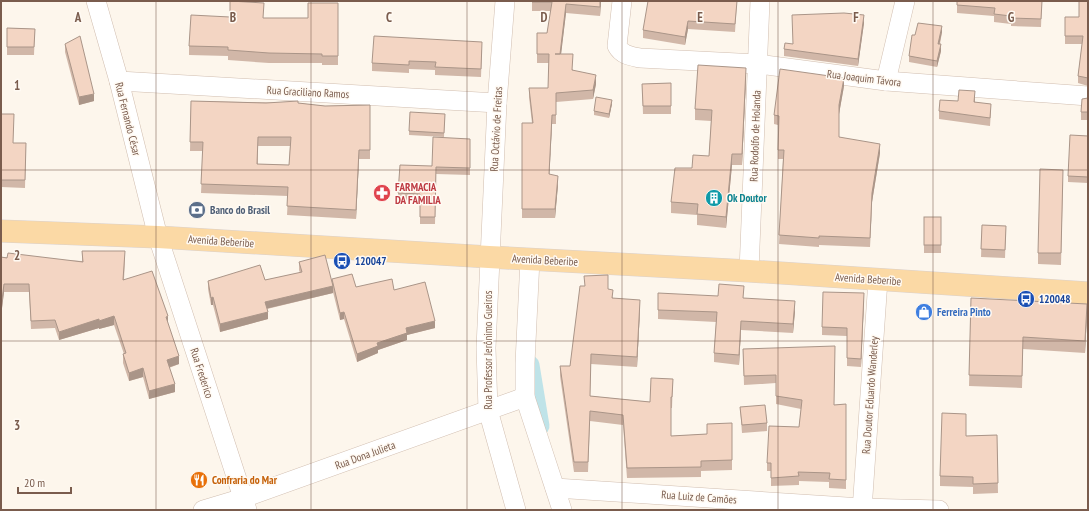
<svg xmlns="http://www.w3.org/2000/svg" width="1089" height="511" viewBox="0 0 1089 511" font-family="'PT Sans Narrow',sans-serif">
  <rect width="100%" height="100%" fill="#fdf6ec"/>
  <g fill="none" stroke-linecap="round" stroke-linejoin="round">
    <!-- canal -->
    <polyline stroke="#bfe3e8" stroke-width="19" points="530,365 540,426"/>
    <defs>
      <g id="minor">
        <polyline points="96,1 119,81 158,237 247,510"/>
        <polyline points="505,1 497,103 486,348 488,410 516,510"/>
        <path d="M622,1L617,46C622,55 630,56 640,58L758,64L886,81L1088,96"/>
        <polyline points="119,81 497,103"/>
        <polyline points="886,81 905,1"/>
        <polyline points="530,259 525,363 525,397 562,510"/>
        <polyline points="749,271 760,1"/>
        <polyline points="555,488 862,508 939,510"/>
        <polyline points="203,510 243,498 525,397"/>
        <polyline points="862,510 878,280"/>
      </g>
      <polyline id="major" points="1,231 158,237 489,257 749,271 1088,293"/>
    </defs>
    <!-- minor casing -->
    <use href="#minor" stroke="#d1beb0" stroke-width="20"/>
    <!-- major casing -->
    <use href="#major" stroke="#dad1cd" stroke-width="23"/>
    <!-- minor -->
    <use href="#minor" stroke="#fff" stroke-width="19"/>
    <!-- major -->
    <use href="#major" stroke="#fbd9a5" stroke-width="22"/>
  </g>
  <!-- wall -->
  <g fill="#d1b7a8" fill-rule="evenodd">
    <polygon points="532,1 601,1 600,16 566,13 561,54 573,70 596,84 593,99 556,102 556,124 552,124 549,175 558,185 555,218 522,218 522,123 532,123 529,97 529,88 548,88 549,63 537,63 537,33 547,33 551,11 532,11"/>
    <polygon points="737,1 735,32 688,29 685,45 643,38 643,30"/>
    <polygon points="1042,1 1041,27 1011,26 1011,24 994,22 994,16 957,13 957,5"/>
    <polygon points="1088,1 1088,86 1078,83 1078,76 1082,44 1065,44 1065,17 1079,17"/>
    <polygon points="338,3 338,65 322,65 322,63 269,63 228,60 228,56 189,55 189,46 264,18 308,18"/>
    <polygon points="864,23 858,66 784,56 784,49 793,44"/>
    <polygon points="7,28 35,29 34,55 7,55"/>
    <polygon points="942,32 940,44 941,51 937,67 909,62 909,56 915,35"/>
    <polygon points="65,44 94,101 79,105 65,52"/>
    <polygon points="482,50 481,77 435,75 435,70 409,69 409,73 372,71 372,63"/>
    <polygon points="746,79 742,165 732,165 726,228 697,225 697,215 671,213 671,202 692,168 709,156 711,121 695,120 695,109"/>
    <polygon points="671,83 671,114 643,114 642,84"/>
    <polygon points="844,86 839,114 839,137 880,153 872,202 870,247 819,245 819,247 779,244 783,159 778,159 778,125 774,124 774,115"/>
    <polygon points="1088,98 1088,120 1081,120 1081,112"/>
    <polygon points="975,99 975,102 991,111 990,126 939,119 939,111 958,101"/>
    <path d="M191,101L298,103L325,106L370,105V159H359L356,219L287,215L288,196L201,193L203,151H190ZM258,146H290L289,165L258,164Z"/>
    <polygon points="612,104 609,118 594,115 594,111"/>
    <polygon points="1,114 13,143 26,143 25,188 1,187"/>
    <polygon points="445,114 444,137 409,135 409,131"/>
    <polygon points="1088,136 1088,183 1068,182 1068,176"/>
    <polygon points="470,139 470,175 436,174 435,224 420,224 420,201 398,200 398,193 432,166"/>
    <polygon points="1063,181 1061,265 1038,264 1038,253"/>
    <rect x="924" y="217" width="17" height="36"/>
    <polygon points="982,225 1006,226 1005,258 981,257"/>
    <polygon points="82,251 125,259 124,280 168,324 179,364 169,368 175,392 149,399 143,377 129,381 123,363 123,354 124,354 114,325 99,329 99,328 59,340 55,328 31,329 29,292 4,292 2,308 1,308 1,257 82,261"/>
    <polygon points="299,262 332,281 356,287 394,290 435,328 407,335 407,340 378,350 378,353 357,362 344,319 340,320 333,292 333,293 267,309 268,319 220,332 213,305 211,305 208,289 208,281 265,280 300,273 299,270"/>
    <polygon points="584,286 608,289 613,298 640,310 637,367 591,364 590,396 650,402 673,379 672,408 671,408 671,436 707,434 732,423 732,470 701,471 701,477 627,478 623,425 590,421 588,472 574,472 560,376 560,366 570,366"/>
    <polygon points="744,298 795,311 793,333 741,330 739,365 714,362 714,353 716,322 658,319 658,310"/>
    <polygon points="971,298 1087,315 1085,353 1023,349 1022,388 969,386"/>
    <polygon points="864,301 861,367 847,366 847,336 822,335 822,327"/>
    <polygon points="743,349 834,405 846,404 846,489 829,488 829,482 799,481 799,485 771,486 771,471 767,471 767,463 799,427 801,409 776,404 776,383 744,385"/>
    <polygon points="740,407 767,423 767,431 742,433"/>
    <polygon points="997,435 998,493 973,494 973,487 940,486 940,476 966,436"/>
  </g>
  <!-- shaded-wall -->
  <g fill="#aa9588">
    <polygon points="600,1 601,1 600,16"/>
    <polygon points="566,4 566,13 560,63 560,54"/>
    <polygon points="864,15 864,23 858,66 858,59"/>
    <polygon points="688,21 688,29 685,45 685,37"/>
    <polygon points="942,26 942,32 938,50 938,44"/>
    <polygon points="941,44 941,51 937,67 937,61"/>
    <polygon points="746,68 746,79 742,165 742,154"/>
    <polygon points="596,75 596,84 593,99 593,90"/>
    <polygon points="844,78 844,86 839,114 839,105"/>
    <polygon points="975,91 975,99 974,110 974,102"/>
    <polygon points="94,94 94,101 79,105 79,97"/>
    <polygon points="612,100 612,104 609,118 609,114"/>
    <polygon points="552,115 552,124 549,183 549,174"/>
    <polygon points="880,144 880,153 872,202 870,247 872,193"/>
    <polygon points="359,150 359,159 356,219 356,210"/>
    <polygon points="732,154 732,165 726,228 726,217"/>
    <polygon points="558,176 558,185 555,218 555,209"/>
    <polygon points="4,284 4,292 2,308 2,300"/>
    <polygon points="333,286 333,293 265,309 265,302"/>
    <polygon points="864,293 864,301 861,367 861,359"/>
    <polygon points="213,297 213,305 211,305 211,298"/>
    <polygon points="640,300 640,310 637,367 637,357"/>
    <polygon points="795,301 795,311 793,333 793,324"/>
    <polygon points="1087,304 1087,315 1085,353 1085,341"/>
    <polygon points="268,312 268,319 220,332 220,324"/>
    <polygon points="344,312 344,319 340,320 340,313"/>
    <polygon points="114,316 114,325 99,329 99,321"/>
    <polygon points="168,316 168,324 166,317"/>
    <polygon points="99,319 99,328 59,340 59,332"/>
    <polygon points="435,321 435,328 407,335 407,340 378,350 378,353 357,362 357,354 377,343 406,328"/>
    <polygon points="741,321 741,330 739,365 739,355"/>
    <polygon points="179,356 179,364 167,368 167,360"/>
    <polygon points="143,368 143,377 129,381 129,373"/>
    <polygon points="175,384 175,392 149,399 149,391"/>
  </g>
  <!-- building -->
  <g fill="#f3d5c3" stroke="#aa9588" fill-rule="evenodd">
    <polygon points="230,1 264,3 263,18 308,18 308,3 338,3 338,56 322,56 322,54 269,53 228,50 228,47 189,46 191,15 230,17"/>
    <polygon points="532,1 600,1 600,7 566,4 560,54 555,54 573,54 572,70 596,75 593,90 556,93 556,115 552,115 549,174 558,176 555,209 522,209 522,123 533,123 529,88 548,88 549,54 537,54 537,33 547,33 552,2 532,2"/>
    <polygon points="648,1 737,1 735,24 688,21 685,37 643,30"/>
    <polygon points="957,1 1042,1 1041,19 1011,18 1011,16 994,14 995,8 957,5"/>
    <polygon points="1079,1 1088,1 1088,78 1078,76 1083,36 1065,36 1065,17 1079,17"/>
    <polygon points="844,13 864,15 858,59 784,49 785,43 793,44 792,15"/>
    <polygon points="918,23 942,26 938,44 941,44 937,61 909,56 912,35 915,35"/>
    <polygon points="7,28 35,29 34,47 7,47"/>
    <polygon points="80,36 94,94 79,97 65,44"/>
    <polygon points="374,36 482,42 481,69 435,67 436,62 409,61 409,65 372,63"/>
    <polygon points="698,65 746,68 742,154 732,154 726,217 697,214 698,204 671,202 675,168 692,168 693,155 709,156 712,110 695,109"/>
    <polygon points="780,69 844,78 839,105 839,137 880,144 872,193 870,238 819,236 819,238 779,235 784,150 778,150 779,116 774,115"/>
    <polygon points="671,83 671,106 643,106 642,84"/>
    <polygon points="959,90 975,91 974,102 991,104 990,118 939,111 940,100 958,101"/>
    <polygon points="596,97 612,100 609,114 594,111"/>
    <polygon points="1088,98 1088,112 1081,112 1082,99"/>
    <path d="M191,101L266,103L298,101V103L325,106L370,105V150H359L356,210L287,206L288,187L201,184L203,142H190ZM258,137H291L289,165L257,164Z"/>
    <polygon points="410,112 445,114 444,133 409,131"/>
    <polygon points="1,114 14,114 13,143 26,143 25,180 1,180"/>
    <polygon points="1070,135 1088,136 1088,177 1068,176"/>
    <polygon points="433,137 470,139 470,168 436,167 435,217 420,217 420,194 398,193 400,165 432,166"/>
    <polygon points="1040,169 1063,170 1061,253 1038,253"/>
    <rect x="924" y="217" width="17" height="28"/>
    <polygon points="982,225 1006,226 1005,250 981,249"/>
    <polygon points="82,251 125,251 123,280 152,271 168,316 166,317 179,356 167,360 175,384 149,391 143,368 129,373 123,354 126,353 114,316 99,321 99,319 59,332 55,320 31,321 29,284 4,284 2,300 1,300 1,257 7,258 8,253 83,262"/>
    <polygon points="325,255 333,286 265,302 268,312 220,324 213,297 211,298 208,281 260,265 265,280 302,272 299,262"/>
    <polygon points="352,274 356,287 392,279 394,290 425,282 435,321 406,328 407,333 377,343 378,346 357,354 344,312 340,313 332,279"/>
    <polygon points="608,275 608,289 613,290 612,298 640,300 637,357 591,354 590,396 650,402 651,378 673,379 672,397 671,397 671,436 707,434 707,424 732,423 732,460 701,461 701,467 627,468 623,415 590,411 588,462 574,462 560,366 570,366 580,286 585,286 584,276"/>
    <polygon points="719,284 744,286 743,298 795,301 793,324 741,321 739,355 714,353 717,312 658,310 658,293 718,296"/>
    <polygon points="823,292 864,293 861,359 847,358 847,328 822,327"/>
    <polygon points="971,298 1087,304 1085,341 1023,337 1022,376 969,375"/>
    <polygon points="835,346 834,405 846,404 846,480 829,479 830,473 798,472 799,476 771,478 771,463 767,463 769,426 799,427 802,400 776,396 776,375 744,376 743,349"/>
    <polygon points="765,405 767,423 742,425 740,407"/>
    <polygon points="942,413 966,414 966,436 997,435 998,483 973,484 973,477 940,476"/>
  </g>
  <!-- grid -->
  <path fill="none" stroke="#7a5c4d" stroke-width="1" stroke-opacity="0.55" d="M156,1V510M311,1V510M467,1V510M622,1V510M778,1V510M933,1V510M1,170H1088M1,341H1088"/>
  <!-- icons -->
  <defs>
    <symbol id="pharmacy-disc" viewBox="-11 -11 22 22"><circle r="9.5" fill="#e0444e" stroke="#fffaf3"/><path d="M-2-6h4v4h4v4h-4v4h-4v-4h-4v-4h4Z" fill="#fff"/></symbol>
    <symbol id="building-disc" viewBox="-11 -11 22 22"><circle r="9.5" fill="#0f9aa8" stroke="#fffaf3"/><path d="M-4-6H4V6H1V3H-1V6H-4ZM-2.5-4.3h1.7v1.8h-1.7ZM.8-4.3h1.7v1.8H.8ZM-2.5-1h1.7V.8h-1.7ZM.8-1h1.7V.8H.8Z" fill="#fff"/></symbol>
    <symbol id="bank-disc" viewBox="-11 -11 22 22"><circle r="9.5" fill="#5c6f8a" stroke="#fffaf3"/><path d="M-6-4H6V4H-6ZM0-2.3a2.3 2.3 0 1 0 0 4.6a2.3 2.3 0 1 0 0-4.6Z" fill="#fff"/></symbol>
    <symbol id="bus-disc" viewBox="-11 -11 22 22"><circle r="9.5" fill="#1a4fb4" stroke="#fffaf3"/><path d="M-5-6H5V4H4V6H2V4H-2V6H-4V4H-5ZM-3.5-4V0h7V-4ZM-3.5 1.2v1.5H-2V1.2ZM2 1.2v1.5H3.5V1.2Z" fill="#fff"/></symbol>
    <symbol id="shop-disc" viewBox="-11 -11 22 22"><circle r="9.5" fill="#3f7fe0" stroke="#fffaf3"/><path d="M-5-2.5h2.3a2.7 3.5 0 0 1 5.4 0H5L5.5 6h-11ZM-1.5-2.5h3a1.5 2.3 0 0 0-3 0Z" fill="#fff"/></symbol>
    <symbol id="restaurant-disc" viewBox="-11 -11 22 22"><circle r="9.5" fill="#e8710a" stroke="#fffaf3"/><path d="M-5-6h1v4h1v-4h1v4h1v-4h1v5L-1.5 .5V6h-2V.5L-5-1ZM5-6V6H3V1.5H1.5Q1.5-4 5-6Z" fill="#fff"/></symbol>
  </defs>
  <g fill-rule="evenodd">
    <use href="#pharmacy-disc" x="372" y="183" width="20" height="20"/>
    <use href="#building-disc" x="704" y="188" width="20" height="20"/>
    <use href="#bank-disc" x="187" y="200" width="20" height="20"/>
    <use href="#bus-disc" x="332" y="251" width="20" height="20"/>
    <use href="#bus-disc" x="1016" y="289" width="20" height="20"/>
    <use href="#shop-disc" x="914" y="302" width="20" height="20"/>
    <use href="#restaurant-disc" x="189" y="470" width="20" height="20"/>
  </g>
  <g text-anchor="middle" stroke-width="3" stroke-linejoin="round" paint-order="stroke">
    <!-- street labels -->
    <g font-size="11" fill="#7a5c4d" stroke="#fffaf3">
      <text transform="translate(864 78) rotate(7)" y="4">Rua Joaquim Távora</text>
      <text transform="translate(308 92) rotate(3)" y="4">Rua Graciliano Ramos</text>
      <text transform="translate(128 119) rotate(76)" y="4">Rua Fernando César</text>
      <text transform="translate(496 129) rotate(-87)" y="4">Rua Octávio de Freitas</text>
      <text transform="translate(755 136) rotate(-88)" y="4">Rua Rodolfo de Holanda</text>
      <text transform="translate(221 241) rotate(4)" y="4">Avenida Beberibe</text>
      <text transform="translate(545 260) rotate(3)" y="4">Avenida Beberibe</text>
      <text transform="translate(868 279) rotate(4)" y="4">Avenida Beberibe</text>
      <text transform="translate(488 350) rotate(-90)" y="4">Rua Professor Jerônimo Gueiros</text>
      <text transform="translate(202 373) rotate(72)" y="4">Rua Frederico</text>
      <text transform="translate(870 395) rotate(-86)" y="4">Rua Doutor Eduardo Wanderley</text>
      <text transform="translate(365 455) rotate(-20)" y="4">Rua Dona Julieta</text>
      <text transform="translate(699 497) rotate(4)" y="4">Rua Luiz de Camões</text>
    </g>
    <!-- health labels -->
    <g font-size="11" font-weight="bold" fill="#be3a42" stroke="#fffaf3" text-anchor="start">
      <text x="395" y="191">FARMACIA<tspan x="395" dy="13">DA FAMILIA</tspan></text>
    </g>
    <!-- culture labels -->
    <g font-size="11" font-weight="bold" fill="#0d838f" stroke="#fffaf3" text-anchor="start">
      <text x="727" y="202">Ok Doutor</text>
    </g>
    <!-- service labels -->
    <g font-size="11" font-weight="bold" fill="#4e5e75" stroke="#fffaf3" text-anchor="start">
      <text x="210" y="214">Banco do Brasil</text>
    </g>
    <!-- transit labels -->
    <g font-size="11" font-weight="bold" fill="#164399" stroke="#fffaf3" text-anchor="start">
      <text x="355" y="265">120047</text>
      <text x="1039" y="303">120048</text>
    </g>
    <!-- shop labels -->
    <g font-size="11" font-weight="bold" fill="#366cbe" stroke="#fffaf3" text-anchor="start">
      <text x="937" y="316">Ferreira Pinto</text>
    </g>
    <!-- food labels -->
    <g font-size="11" font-weight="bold" fill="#c56008" stroke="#fffaf3" text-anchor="start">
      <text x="212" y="484">Confraria do Mar</text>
    </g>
  </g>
  <g font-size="13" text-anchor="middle" font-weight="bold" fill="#7a5c4d" stroke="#fffaf3" stroke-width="3" stroke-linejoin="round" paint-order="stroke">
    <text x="78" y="22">A</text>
    <text x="233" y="22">B</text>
    <text x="389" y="22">C</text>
    <text x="544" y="22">D</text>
    <text x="700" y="22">E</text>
    <text x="856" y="22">F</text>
    <text x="1011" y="22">G</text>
    <text x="17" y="90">1</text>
    <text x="17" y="260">2</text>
    <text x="17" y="430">3</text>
  </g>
  <!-- border -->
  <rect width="1089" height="511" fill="none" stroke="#7a5c4d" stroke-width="4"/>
  <!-- scale -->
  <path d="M18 487v6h53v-6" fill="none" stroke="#7a5c4d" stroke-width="2"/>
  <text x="24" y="487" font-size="12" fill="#7a5c4d" stroke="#fffaf3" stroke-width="3" paint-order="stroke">20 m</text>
</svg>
